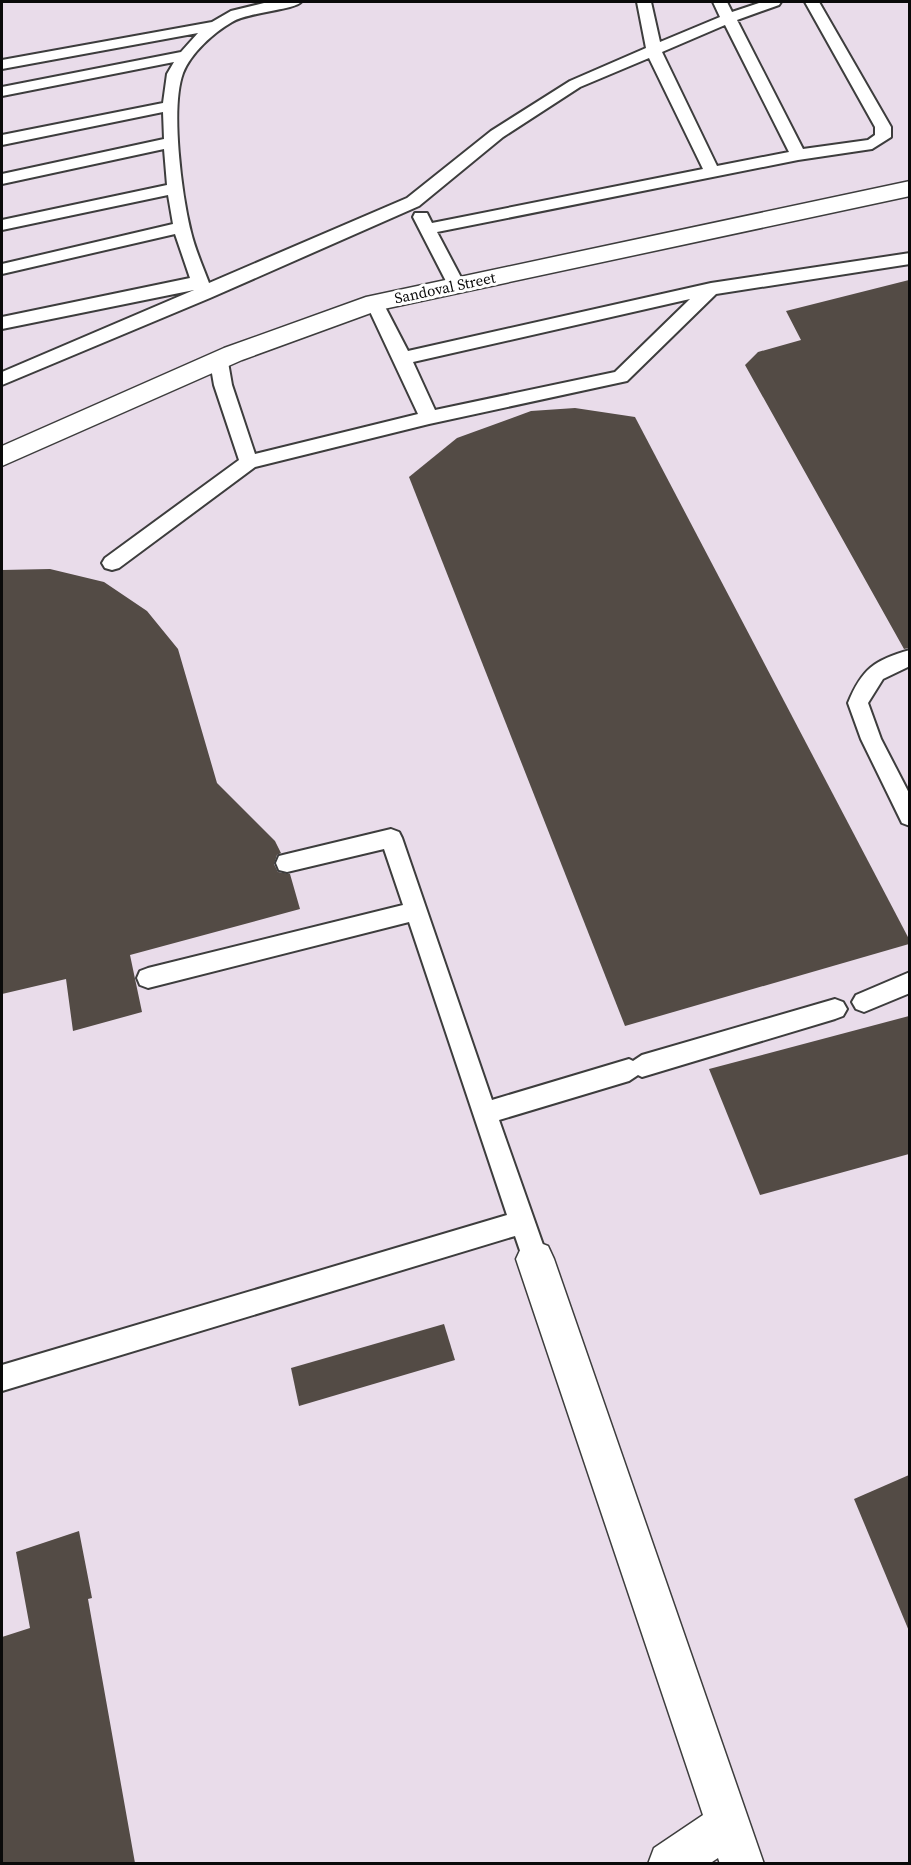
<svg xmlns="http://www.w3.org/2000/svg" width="911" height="1865" viewBox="0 0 911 1865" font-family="'Source Serif 4',serif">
  <rect width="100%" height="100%" fill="#fffae6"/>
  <!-- industrial -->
  <polygon fill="#e9dcea" points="2,2 909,2 909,1863 2,1864"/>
  <!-- building -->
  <g fill="#534b45">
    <polygon points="909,280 909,648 904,649 745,365 758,352 801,340 786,311"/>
    <polygon points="575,408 635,417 909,939 909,944 625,1026 409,477 457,438 531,411"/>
    <polygon points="50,569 104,582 147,611 178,649 217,783 275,841 281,853 277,855 274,864 278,872 290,874 300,909 130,955 142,1012 73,1031 66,979 2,994 2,570"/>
    <polygon points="909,1016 909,1154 760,1195 709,1069"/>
    <polygon points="444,1324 455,1360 299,1406 291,1368"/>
    <polygon points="909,1475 909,1631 854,1499"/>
    <polygon points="79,1531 92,1598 88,1599 135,1863 2,1863 2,1637 30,1628 16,1552"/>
  </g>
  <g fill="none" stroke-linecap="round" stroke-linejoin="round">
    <defs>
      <g id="lane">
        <path d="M268,2H301C294,10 248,12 232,22C213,33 191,53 183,73C170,108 182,196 191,232C195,249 203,267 209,283L407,198L491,131L570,81L646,48L637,2H651L660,42L720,17L713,2H727L732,12L762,2H781L779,5L737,20L803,149L868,140L875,135V127L805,2H819L891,127V137L872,149L798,160L437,232L465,285L456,291L450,289L413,217L415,213H427L432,223L703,169L649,58L580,87L503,137L419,206L210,298L2,385V372L194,290L2,329V317L190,278L175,234L2,274V264L173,224L168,195L2,230V220L167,185L164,149L2,184V174L164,139L163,112L2,145V135L163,103L167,74L174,62L2,96V87L181,52L198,33L2,69V60L212,22L231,11ZM725,25L789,152L717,166L662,52Z"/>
        <path d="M910,253V264L716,294L627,381L429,424L255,467L119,568L112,570L105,568L102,563L105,558L239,460L214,385L210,362L213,358L219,356L228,362L232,385L255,454L418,414L366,303L369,299H381L408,351L711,283ZM690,299L615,372L435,410L413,362Z"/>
        <path d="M910,650V666L883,679L868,703L881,739L910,795V826L902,823L861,739L848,703C862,669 874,660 910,650Z"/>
        <polygon points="391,829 399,832 402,838 492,1100 629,1059 633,1061 642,1055 835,999 843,1002 847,1009 843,1016 835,1019 642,1077 638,1075 629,1081 499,1120 548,1259 544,1268 535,1271 526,1268 515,1236 2,1391 2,1365 507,1215 409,922 148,988 140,985 137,978 140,971 148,968 403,905 384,849 287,872 279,870 276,863 279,856 287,854"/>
        <polygon points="910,972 910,993 864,1012 856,1009 852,1002 856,995"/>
      </g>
      <g id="street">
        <polygon points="910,181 910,196 379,310 242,360 2,466 2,446 224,348 366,297"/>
        <polygon points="535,1241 548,1246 554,1259 764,1864 720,1864 718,1858 709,1864 648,1864 654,1848 703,1815 516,1259 522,1246"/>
      </g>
    </defs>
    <!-- lane casing -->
    <use href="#lane" stroke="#3d3d3d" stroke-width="4"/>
    <!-- street casing -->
    <use href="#street" stroke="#3d3d3d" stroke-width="3"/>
    <!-- lane -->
    <use href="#lane" fill="#fff" fill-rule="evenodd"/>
    <!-- street -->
    <use href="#street" fill="#fff" fill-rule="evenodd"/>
  </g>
  <g text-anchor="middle" stroke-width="6" stroke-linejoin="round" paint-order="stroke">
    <!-- far-street labels -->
    <g font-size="15" fill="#0a0a0a" stroke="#fff">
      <text transform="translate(445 288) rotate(-12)" y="5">Sandoval Street</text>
    </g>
  </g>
  <!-- border -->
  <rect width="911" height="1865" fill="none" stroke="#0a0a0a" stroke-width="6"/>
</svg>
